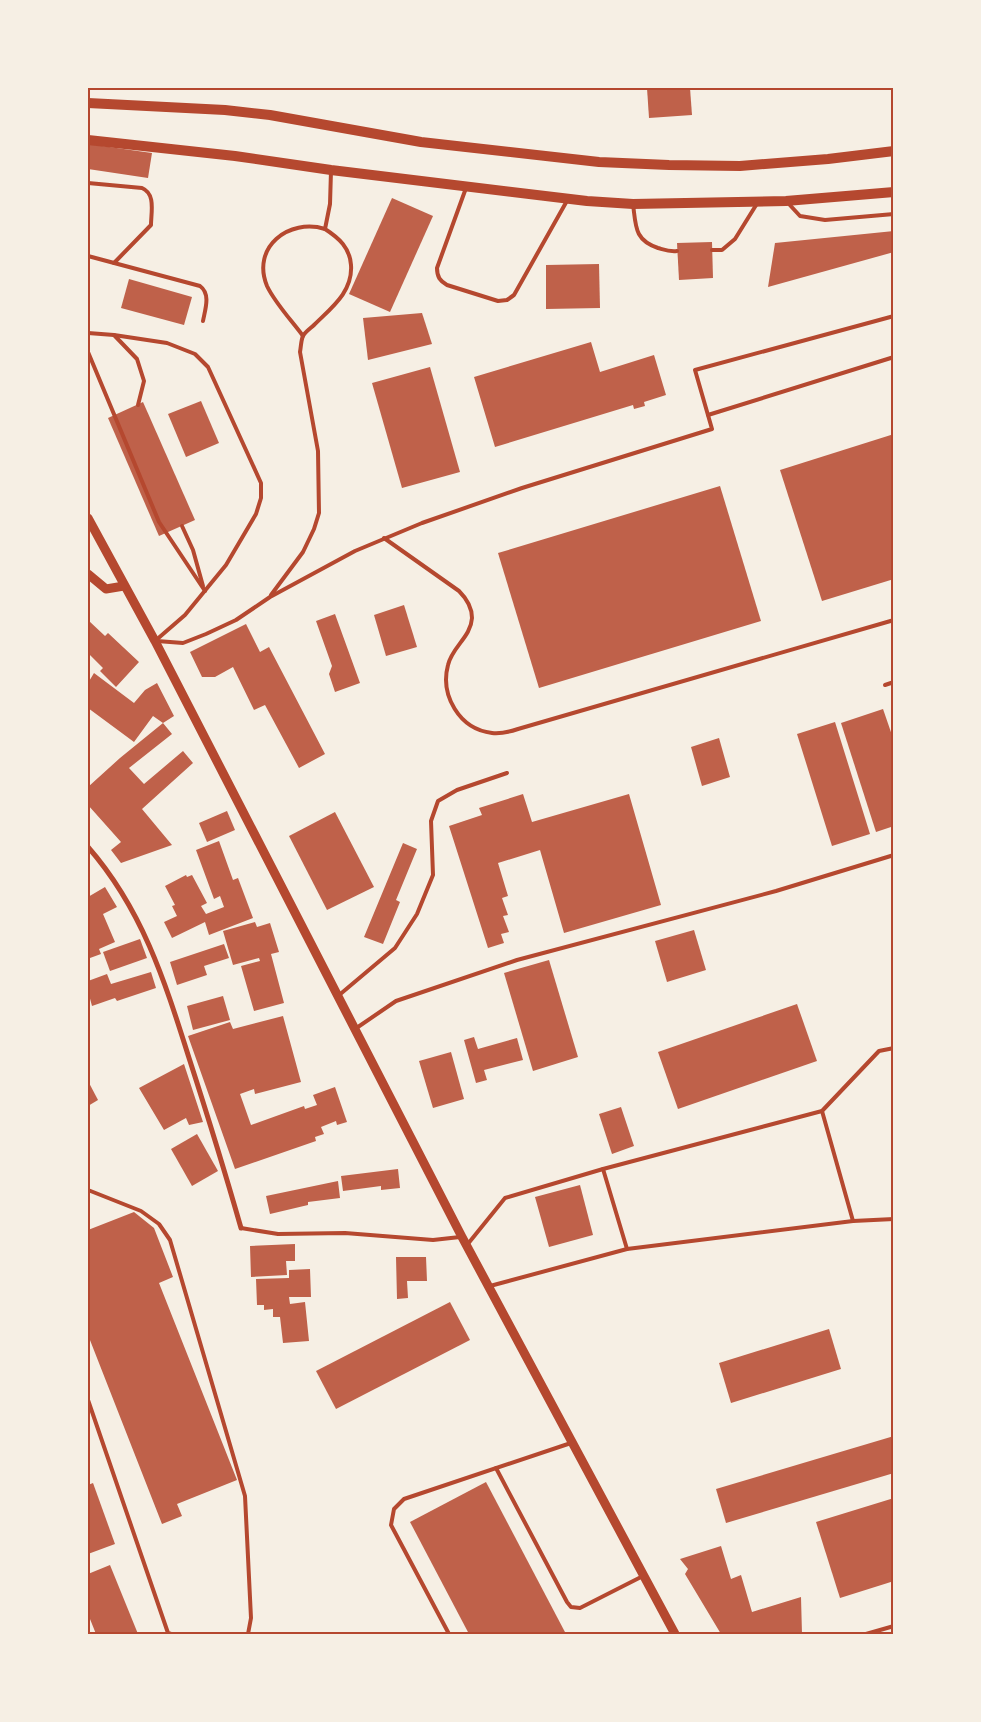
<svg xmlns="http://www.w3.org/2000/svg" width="981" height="1722" viewBox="0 0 981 1722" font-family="'DejaVu Sans',sans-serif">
  <rect width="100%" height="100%" fill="#f6efe4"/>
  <!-- building -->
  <g fill="#bf614a">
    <polygon points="647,88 690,88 692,115 649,118"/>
    <polygon points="88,144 152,153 148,178 88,169"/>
    <polygon points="392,198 433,216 390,312 349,294"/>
    <polygon points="894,231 894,252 768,287 775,243"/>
    <polygon points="712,242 713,278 679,280 677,243"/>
    <polygon points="599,264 600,308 546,309 546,265"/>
    <polygon points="129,279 192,297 184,325 121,308"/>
    <polygon points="422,313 432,344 368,360 363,318"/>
    <polygon points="591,342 600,372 654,355 666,395 644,402 645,406 634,409 633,405 495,447 474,377"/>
    <polygon points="430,367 460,472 402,488 372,383"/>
    <polygon points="201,401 219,443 186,457 168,414"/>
    <polygon points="143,402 195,520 159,536 108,418"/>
    <polygon points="894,434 894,579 822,601 780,470"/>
    <polygon points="720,486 761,621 539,688 498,553"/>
    <polygon points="404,605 417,647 386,656 374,615"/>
    <polygon points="335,614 360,683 335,692 329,674 332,666 316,621"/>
    <polygon points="88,620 105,636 108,633 139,662 116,687 100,671 103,668 88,653"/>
    <polygon points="246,624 260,652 269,647 325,754 299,768 265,705 254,710 233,667 215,677 202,677 190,652"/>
    <polygon points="94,673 134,703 145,690 157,683 174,716 163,723 153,716 134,742 88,708 88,683"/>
    <polygon points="883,709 894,741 894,826 876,832 841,723"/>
    <polygon points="835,722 870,834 832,846 797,734"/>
    <polygon points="163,723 172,734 129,768 144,784 183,751 193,763 142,809 172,845 121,863 111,850 121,842 88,805 88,787 120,758"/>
    <polygon points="719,738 730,777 702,786 691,747"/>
    <polygon points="523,794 532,822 629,794 661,905 564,933 540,850 498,863 508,896 502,898 508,915 503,916 509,932 501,934 504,943 488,948 449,826 482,815 479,808"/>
    <polygon points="227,811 235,830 207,842 199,823"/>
    <polygon points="335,812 374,887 327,910 289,836"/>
    <polygon points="219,841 233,880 238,878 253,918 209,935 205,922 172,938 164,922 177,916 172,906 175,905 165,886 186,875 187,877 192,875 207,903 201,906 206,914 224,907 220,896 214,899 196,850"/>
    <polygon points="403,843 417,849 396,900 400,902 383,944 364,937"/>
    <polygon points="105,887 117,907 103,914 115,942 99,949 101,954 90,958 88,952 88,897"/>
    <polygon points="255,922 257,927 270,923 279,952 271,954 284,1003 254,1011 241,966 260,961 259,958 233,965 223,931"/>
    <polygon points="694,930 706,970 667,982 655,941"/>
    <polygon points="140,939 147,958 110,971 103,952"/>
    <polygon points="224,944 229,958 204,966 207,975 177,985 170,962"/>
    <polygon points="549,960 578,1057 533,1071 504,973"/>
    <polygon points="151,972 156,988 117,1001 115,998 92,1006 88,991 88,981 107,974 111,984"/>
    <polygon points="223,996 230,1020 193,1030 187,1006"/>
    <polygon points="797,1004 817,1061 678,1109 658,1052"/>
    <polygon points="283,1016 301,1082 255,1094 254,1089 240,1094 251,1125 304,1106 305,1109 317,1105 313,1095 335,1087 347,1122 337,1125 336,1121 321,1127 324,1134 315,1137 316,1141 235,1169 188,1036 230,1022 233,1029"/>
    <polygon points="474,1037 478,1049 517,1038 523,1060 484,1070 487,1080 476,1083 464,1040"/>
    <polygon points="451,1052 464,1099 433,1108 419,1061"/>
    <polygon points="184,1064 203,1122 189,1125 186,1118 164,1130 139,1088"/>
    <polygon points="88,1081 98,1100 88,1106"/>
    <polygon points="621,1107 634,1146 612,1154 599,1114"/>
    <polygon points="197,1134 218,1171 192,1186 171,1149"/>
    <polygon points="398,1169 400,1188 381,1190 381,1186 343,1191 341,1176"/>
    <polygon points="338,1181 340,1198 308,1202 308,1205 270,1214 266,1196"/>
    <polygon points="580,1185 593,1235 549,1247 535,1197"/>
    <polygon points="134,1212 154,1228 173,1277 159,1283 237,1480 177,1504 182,1516 162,1524 88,1335 88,1230"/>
    <polygon points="295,1244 295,1261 286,1261 287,1275 251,1277 250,1246"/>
    <polygon points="396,1257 426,1257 427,1281 407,1281 408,1298 397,1299"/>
    <polygon points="310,1269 311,1297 289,1297 290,1304 305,1302 309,1341 283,1343 280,1317 273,1317 273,1309 264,1310 264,1305 257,1305 256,1279 289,1278 289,1270"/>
    <polygon points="450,1302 470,1340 336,1409 316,1371"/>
    <polygon points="829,1329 841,1369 731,1403 719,1363"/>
    <polygon points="894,1436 894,1473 726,1523 716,1489"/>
    <polygon points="486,1482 566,1634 469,1634 410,1522"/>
    <polygon points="93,1483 115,1544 88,1554 88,1485"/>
    <polygon points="894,1498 894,1581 840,1598 816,1522"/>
    <polygon points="721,1546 731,1579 741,1575 752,1612 801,1597 802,1634 721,1634 685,1574 688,1569 680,1559"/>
    <polygon points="110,1565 138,1634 96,1634 88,1614 88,1574"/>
  </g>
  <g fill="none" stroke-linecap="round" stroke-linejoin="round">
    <!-- service -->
    <g stroke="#b5482f" stroke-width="4">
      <path d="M88,183L142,188C156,194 151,212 151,225L114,263"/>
      <path d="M466,188L437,268C437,277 440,281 447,285L498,301L507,300L514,295L568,199"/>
      <polyline points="788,203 800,216 825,220 894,214"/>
      <path d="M633,204C636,226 634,240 658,248C665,250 670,252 677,251"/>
      <polyline points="712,250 722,250 735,239 758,202"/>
      <path d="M88,256L200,286C211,294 205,310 203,321"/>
      <polyline points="88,333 114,335 137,359 144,381 138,405"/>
      <polyline points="114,335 167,343 195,354 208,367 261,483 261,498 256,514 226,565 185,615 155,641"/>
      <path d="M303,336C292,321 275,303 267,286C251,247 289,218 325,229"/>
      <polyline points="88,352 159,522 205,591"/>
      <polyline points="708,415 894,357"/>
      <polyline points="182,526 193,550 203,586"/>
      <path d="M384,538L459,591C467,599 472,607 472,618C471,637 452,647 448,665C440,695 459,729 492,733C501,734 509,732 518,729L894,620"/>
      <path d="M271,595L303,552L314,529L319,513L318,451L300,352C301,347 301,340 303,336C305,332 311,328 314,325C331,308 353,292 351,265C350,248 339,238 325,229L330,204L331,171"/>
      <polyline points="157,641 183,643 206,634 236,620 270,597 355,551 422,523 522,488 712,429 695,370 894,316"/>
      <polyline points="885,685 894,682"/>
      <polyline points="338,996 395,948 417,914 433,875 431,821 438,801 457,790 507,773"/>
      <polyline points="355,1029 396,1001 517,960 776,891 894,855"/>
      <polyline points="822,1111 853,1221"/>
      <polyline points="603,1169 627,1249"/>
      <polyline points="88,1190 141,1211 159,1224 170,1240 245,1496 251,1618 248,1634"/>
      <polyline points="241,1228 278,1234 345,1233 433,1240 460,1237"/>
      <polyline points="467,1245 505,1198 603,1169 822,1111 879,1051 894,1048"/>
      <polyline points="490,1286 627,1249 853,1221 894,1219"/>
      <polyline points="88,1400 168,1633 171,1634"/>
      <polyline points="496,1468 567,1602 571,1607 580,1608 643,1576"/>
      <polyline points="449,1634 391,1525 394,1509 404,1499 571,1443"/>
      <polyline points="866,1634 894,1626"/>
    </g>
    <!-- minor -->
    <path stroke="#b5482f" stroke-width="5" d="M88,847C143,910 165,982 190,1061C208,1117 225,1172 241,1228"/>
    <!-- tertiary -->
    <g stroke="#b5482f" stroke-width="9">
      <polyline points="88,518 155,641 462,1237 675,1634"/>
      <polyline points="88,574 106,589 124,586"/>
    </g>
    <!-- secondary -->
    <g stroke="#b5482f" stroke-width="10">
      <polyline points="88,103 225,110 270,115 421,142 599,162 669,165 740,166 828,159 894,151"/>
      <polyline points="88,140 235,156 331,170 587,201 633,204 786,201 894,192"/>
    </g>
  </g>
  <!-- border -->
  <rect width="981" height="1722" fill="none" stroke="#f6efe4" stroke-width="178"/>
  <rect x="89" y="89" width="803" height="1544" fill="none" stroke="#b5482f" stroke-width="2"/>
</svg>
